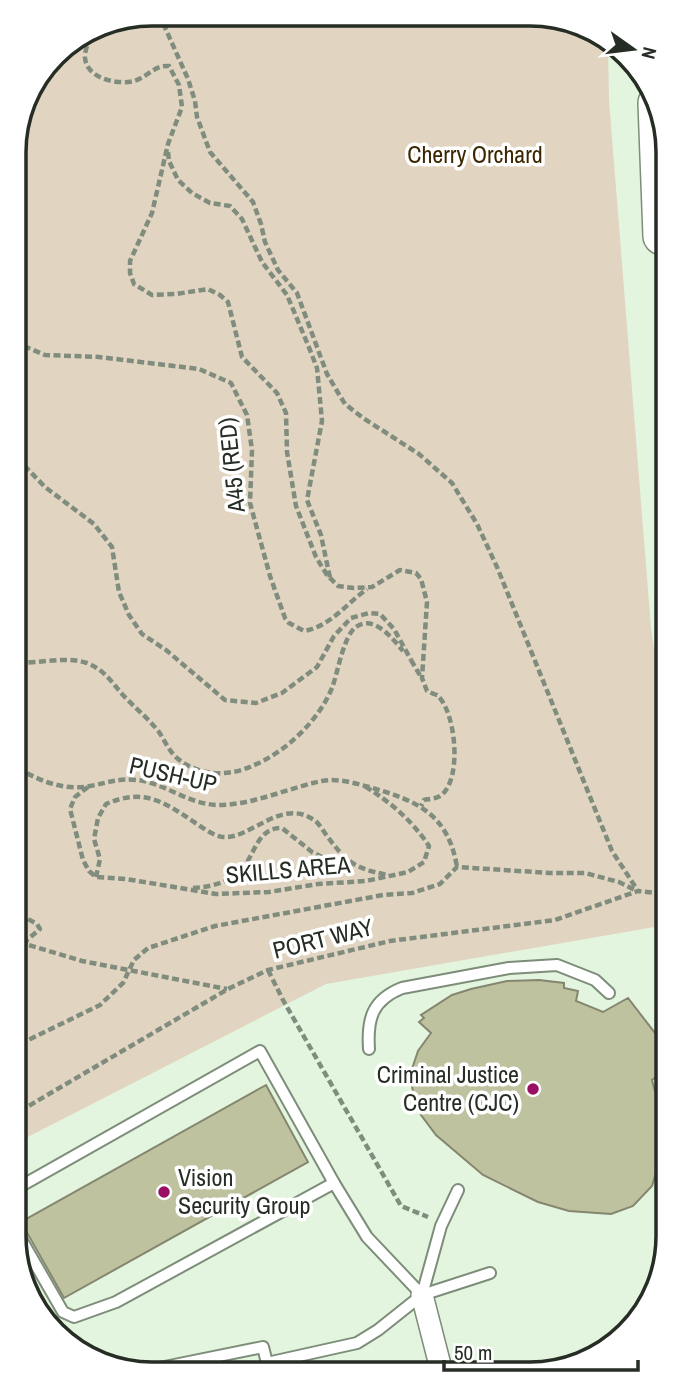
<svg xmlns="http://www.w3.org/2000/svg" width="682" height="1388" viewBox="0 0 682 1388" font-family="'Archivo Narrow',sans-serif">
  <rect width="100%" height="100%" fill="#e3f5df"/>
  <!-- green -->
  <polygon fill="#e1d5c1" points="152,14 556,17 608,42 609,100 651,628 664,716 666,925 326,984 20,1141 15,135 28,91 61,49 100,24"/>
  <!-- building -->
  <g fill="#bfc29f" stroke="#84866e" stroke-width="2">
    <polygon points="539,980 564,983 564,988 578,991 576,1001 603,1012 628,998 665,1046 667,1069 652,1080 662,1118 662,1153 652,1186 633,1206 611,1214 569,1211 538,1202 483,1175 436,1135 421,1115 414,1098 410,1075 418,1051 431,1033 419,1022 424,1018 421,1015 452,995 471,989 507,981"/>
    <polygon points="266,1085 308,1162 64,1298 21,1222"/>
  </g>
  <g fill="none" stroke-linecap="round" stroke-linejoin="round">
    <defs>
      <g id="service">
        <path d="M369,1049C367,1019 372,1000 402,988L509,968L557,965L595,980L609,993"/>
        <polyline points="21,1186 260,1051 334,1183 367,1237 422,1295"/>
        <polyline points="21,1239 63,1312 74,1317 116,1302 334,1183"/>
        <polyline points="422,1295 441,1226 458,1190"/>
        <polyline points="269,1371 267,1363 357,1343 378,1330 422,1295 490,1273"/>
        <polyline points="135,1373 263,1347 267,1363"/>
      </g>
      <polyline id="minor" points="422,1295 441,1369"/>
      <polyline id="trunk" points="657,103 662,236"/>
    </defs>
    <!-- service casing -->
    <use href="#service" stroke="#7d8d79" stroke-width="14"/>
    <!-- minor casing -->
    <use href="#minor" stroke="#7d8d79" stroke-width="24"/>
    <!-- trunk casing -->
    <use href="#trunk" stroke="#7d8d79" stroke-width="40"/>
    <!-- path -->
    <g stroke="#808c7d" stroke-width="4.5" stroke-dasharray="7 3.5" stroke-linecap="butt">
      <polyline points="159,14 188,79 195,101 197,117 210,152 253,202 261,224 265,242 278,270 297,293 327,374 337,391 345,404 363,418 419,454 452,483 477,524 497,567 612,851 638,891"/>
      <path d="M96,27C92,35 84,49 85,58C87,79 118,85 134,81C148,77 154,65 169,66L179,85L182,107L168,144L152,213L130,261V273L134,284L152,295L176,294L208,289L220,295L228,302L242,357L277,393L286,413L287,452L296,506L316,557L327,575L338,586L354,588L372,587L400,570L416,573L421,579L427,602L422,678L427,691C427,691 436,695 437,695C456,711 463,781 440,796C435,799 429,799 424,800L421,806"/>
      <polyline points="168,152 169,161 178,180 192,193 210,203 230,206 242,219 262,262 287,295 308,345 317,368 322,421 307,500 321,535 330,578"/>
      <path d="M16,339L24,346L45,355L99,357L199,369L231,383L247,415L252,450L250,503L270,576L285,618L289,623L304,631C331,626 346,604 367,589"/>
      <polyline points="17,458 45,487 94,524 112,547 119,592 129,615 142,634 166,650 225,700 256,703 282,693 317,667 334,636 351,618 369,613 380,614 394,629 411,660"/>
      <polyline points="411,660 421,677"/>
      <path d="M18,663C40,663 66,656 87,663C103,669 111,681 122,694C134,707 148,718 159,732C165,741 169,751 177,758C198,776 228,777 252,766C285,753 321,719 333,685C338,671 344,635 356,627C374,614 393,639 403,651"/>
      <path d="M18,768C39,781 65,791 90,786C107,783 118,778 137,780C165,783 187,804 218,805C253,805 288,788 322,781C338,778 354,783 369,787C418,801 448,814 457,867"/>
      <path d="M88,787L75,797L70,809L83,860L89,871L96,877L126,879L216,894L269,892L318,884L366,881L408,872L424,862L429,846C411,819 390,802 363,785"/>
      <path d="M96,877L100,859L94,839L98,818L106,804C143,788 163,801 194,822C202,827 213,836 223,837C250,840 281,797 314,820C319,823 323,831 327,836C347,863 355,868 387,875"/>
      <path d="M193,888C208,887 224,884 237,874C255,860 255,827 282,828L312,852L332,862L353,867"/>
      <polyline points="19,914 37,924 40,929 27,940 19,956"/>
      <polyline points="19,942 82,961 227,989"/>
      <polyline points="20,959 22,964 20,964"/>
      <polyline points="268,970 283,1000 401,1206 428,1217"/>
      <polyline points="20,1044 100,1005 123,983 134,960 148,948 215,926 383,895 412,893 440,884 457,867 550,873 585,873 619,882 637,891"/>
      <polyline points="20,1111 228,989 268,970 390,941 555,920 638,891 666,894"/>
    </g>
    <!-- service -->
    <use href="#service" stroke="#fff" stroke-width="10"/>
    <!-- minor -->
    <use href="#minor" stroke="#fff" stroke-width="21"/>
    <!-- trunk -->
    <use href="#trunk" stroke="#fff" stroke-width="37"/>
  </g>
  <!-- markers -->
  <g fill="#990f62" stroke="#fff" stroke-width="2.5">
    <circle cx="533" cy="1089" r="7"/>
    <circle cx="164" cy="1192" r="7"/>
  </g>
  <g text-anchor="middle" stroke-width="7" stroke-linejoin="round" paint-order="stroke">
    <!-- park labels -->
    <g font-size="24" fill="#3a2600" stroke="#fff">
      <text x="475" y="163">Cherry Orchard</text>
    </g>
    <!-- street labels -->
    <g font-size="24" fill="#262d24" stroke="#fff">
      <text transform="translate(232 465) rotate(-96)" y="8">A45 (RED)</text>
      <text transform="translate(173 775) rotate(13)" y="8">PUSH-UP</text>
      <text transform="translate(288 870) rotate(-5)" y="8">SKILLS AREA</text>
      <text transform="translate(323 939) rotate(-14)" y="8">PORT WAY</text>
    </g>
    <!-- poi labels -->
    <g font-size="24" fill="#262d24" stroke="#fff" text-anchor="end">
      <text x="519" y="1083">Criminal Justice<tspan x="519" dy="28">Centre (CJC)</tspan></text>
      <text x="178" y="1186" text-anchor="start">Vision<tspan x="178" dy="28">Security Group</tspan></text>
    </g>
  </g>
  <!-- crop -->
  <path d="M0 0H682V1388H0ZM152 26H530A126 126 0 0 1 656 152V1236A126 126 0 0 1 530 1362H152A126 126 0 0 1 26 1236V152A126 126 0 0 1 152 26Z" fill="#fff" fill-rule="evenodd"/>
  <path fill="none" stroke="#262d24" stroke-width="3.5" d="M152 26H530A126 126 0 0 1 656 152V1236A126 126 0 0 1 530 1362H152A126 126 0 0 1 26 1236V152A126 126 0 0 1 152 26Z"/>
  <!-- north arrow -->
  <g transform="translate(633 49) rotate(104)" stroke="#ffffff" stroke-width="5" paint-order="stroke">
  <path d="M0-5L12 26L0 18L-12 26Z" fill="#262d24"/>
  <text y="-10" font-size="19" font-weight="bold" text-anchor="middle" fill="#262d24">N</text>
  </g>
  <!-- scale -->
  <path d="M444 1360v10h194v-10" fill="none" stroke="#262d24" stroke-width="3.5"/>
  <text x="454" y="1360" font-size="21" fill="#262d24" stroke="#ffffff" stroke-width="5" paint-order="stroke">50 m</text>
</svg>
